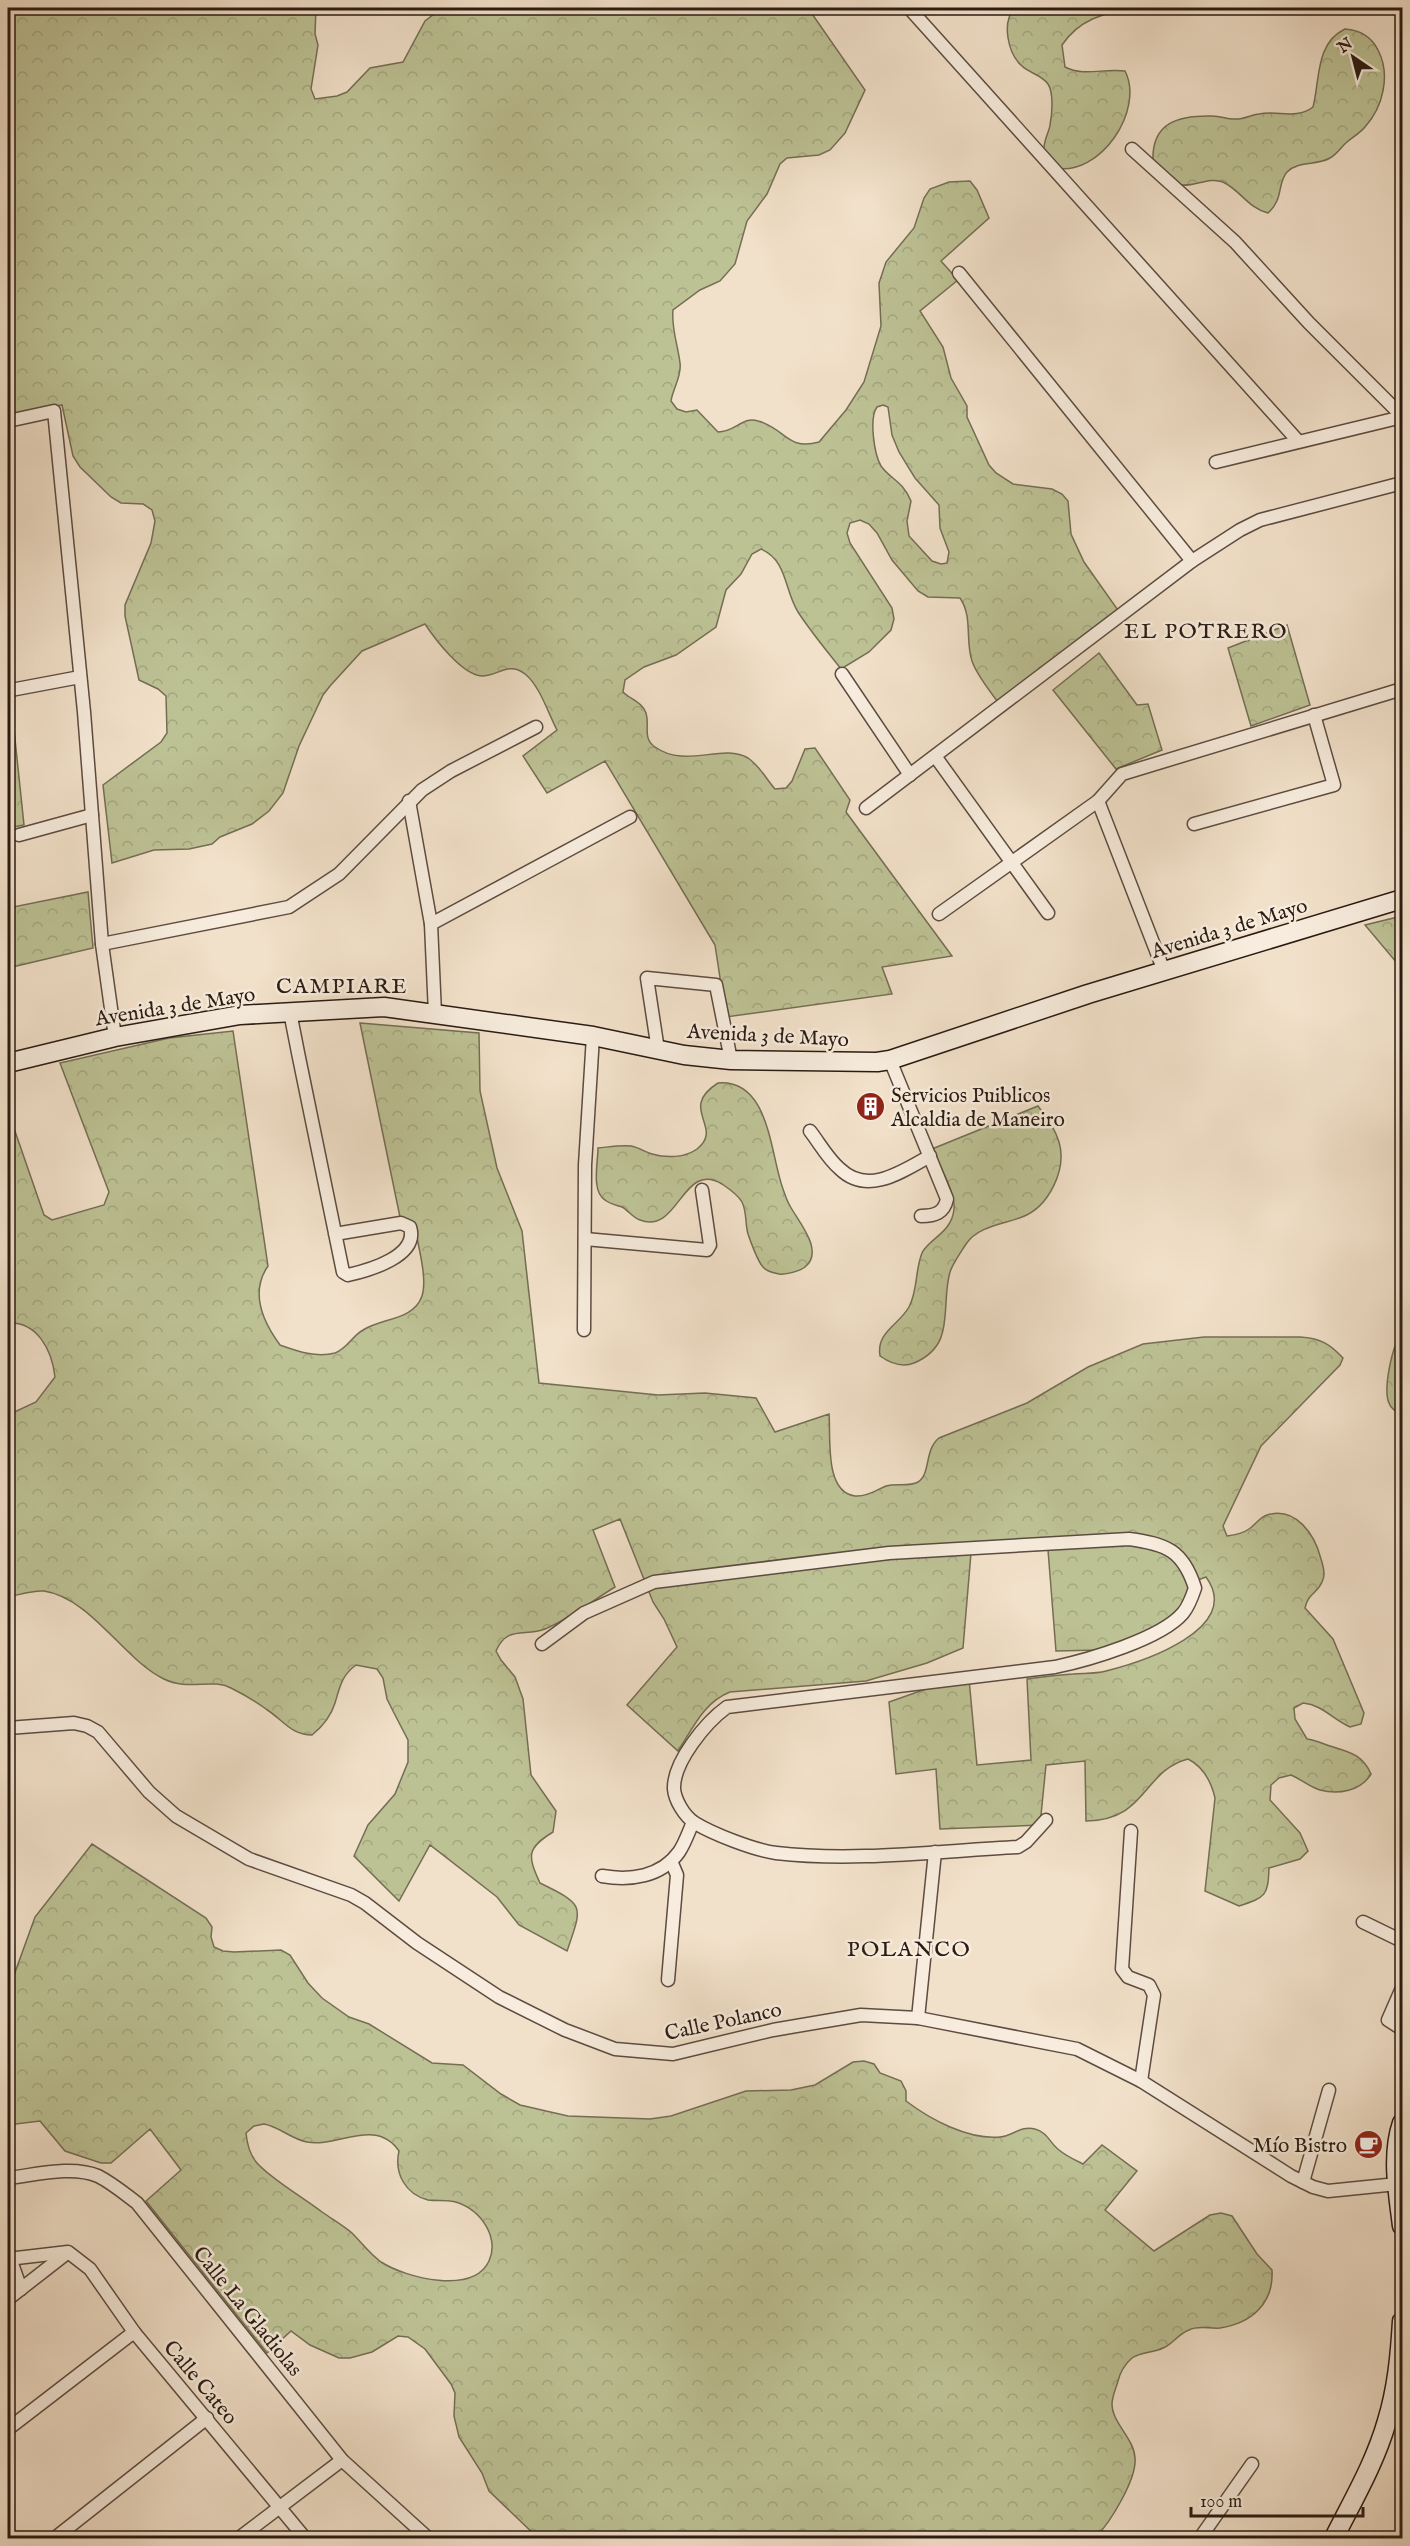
<svg xmlns="http://www.w3.org/2000/svg" width="1410" height="2546" viewBox="0 0 1410 2546" font-family="'IM FELL English',serif">
  <defs>
    <pattern id="forest-crowns" width="20" height="18" patternUnits="userSpaceOnUse" patternTransform="scale(1.5)"><rect width="20" height="18" fill="#bdc295"/><path d="M2 6a3 3 0 1 1 6 0M12 15a3 3 0 1 1 6 0" fill="none" stroke="#a3a680"/></pattern>
  </defs>
  <rect width="100%" height="100%" fill="#f2e1ca"/>
  <filter id="stains"><feTurbulence type="fractalNoise" baseFrequency=".00333" numOctaves="4"/><feColorMatrix values="0 0 0 0 .2 0 0 0 0 .09 0 0 0 0 .02 0 0 0 .5 -.17"/></filter>
  <radialGradient id="worn" r=".72"><stop offset=".6" stop-color="#630" stop-opacity="0"/><stop offset="1" stop-color="#630" stop-opacity=".3"/></radialGradient>
  <!-- forest -->
  <g fill="url(#forest-crowns)" stroke="#746e54" stroke-width="1.5" fill-rule="evenodd">
    <path d="M8,8H316L315,34L318,45L311,89L315,99L337,96L347,92L370,68L403,62L425,21L442,8H808L865,90L845,133L830,150L819,155L787,158L780,164L767,194L747,221L735,264L720,281L700,290L673,310C671,327 678,346 680,363C682,376 673,388 671,401L677,409L686,412L697,410L718,432C736,432 742,416 758,421C785,428 787,451 819,442L846,410L864,382L881,326L879,283L886,262L914,228L924,198L930,189L949,182L970,181L977,190L989,218L941,261L958,280L920,311L943,347L951,378L967,406V417L989,465L996,473L1013,484L1052,489L1062,494L1068,501L1071,534L1084,562L1120,613L1000,705C991,692 977,676 972,661C965,640 973,617 960,598L928,597L918,591L892,560L877,533L869,524L860,520L850,523L847,533L850,543L892,608L894,619L891,630L869,652L841,669C827,651 811,632 798,612C784,590 788,561 761,549L752,554L741,574L726,590L716,627L676,655L644,667L625,680L623,692C630,699 643,703 646,713C650,726 642,738 655,747C686,769 722,743 748,758C760,766 766,779 775,789L786,788L792,781L805,749L815,748L850,800L846,812L952,956L882,967L892,994L726,1017L715,945L605,761L547,793L523,756L557,730C548,713 540,686 525,674C509,661 498,676 482,676C462,675 435,639 425,624L362,651L330,686L323,695L299,746L283,793L269,811L252,824L220,837L212,844L189,849L154,850L112,863L103,785L161,742L167,733L166,696L158,689L139,680L125,616V605L151,543L155,521L152,510L143,504L121,503L111,497L80,467L73,456L62,405L8,417ZM883,405L888,407L892,435L899,452L915,478L939,505L940,528L949,552L947,563L941,564L932,561L909,536L907,521L911,501C903,481 890,479 881,466C874,454 869,418 877,407Z"/>
    <path d="M1015,8H1169C1159,15 1144,12 1132,11C1104,11 1078,21 1062,45L1065,67C1084,77 1104,68 1125,71C1145,110 1100,177 1055,168C1051,162 1045,155 1044,148C1044,140 1049,132 1050,125C1052,115 1054,93 1048,84C1042,75 1029,73 1022,66C1008,54 1001,22 1015,8Z"/>
    <path d="M1345,29C1360,30 1371,36 1378,50C1391,75 1383,107 1365,127C1360,133 1353,137 1347,142C1341,147 1337,154 1330,158C1317,166 1299,160 1287,172C1277,183 1284,199 1268,213C1248,208 1240,190 1223,182C1208,176 1192,189 1177,184C1168,181 1159,169 1153,162C1151,122 1179,115 1213,116C1221,116 1228,120 1236,119C1244,119 1251,115 1259,114C1278,110 1296,120 1313,107C1320,81 1315,43 1345,29Z"/>
    <polygon points="1287,625 1310,705 1251,726 1228,648"/>
    <polygon points="1099,653 1137,705 1148,704 1162,750 1116,769 1053,690"/>
    <polygon points="11,701 24,825 8,828 8,702"/>
    <polygon points="88,892 93,948 8,968 8,908"/>
    <polygon points="1402,916 1402,969 1365,925"/>
    <path d="M360,1023L479,1033L480,1091L497,1168L522,1231L539,1383L658,1395L705,1393L756,1398L775,1432L829,1414C831,1437 824,1492 855,1496C866,1497 876,1490 886,1486C896,1483 909,1487 918,1482C931,1474 924,1450 939,1438L1027,1403L1088,1367L1143,1344L1204,1337H1300C1320,1338 1330,1344 1343,1358L1340,1365L1261,1446L1223,1526L1227,1536C1235,1535 1242,1534 1249,1529C1255,1525 1260,1517 1267,1515C1296,1506 1315,1535 1321,1559C1323,1566 1326,1575 1322,1582C1317,1594 1308,1593 1305,1608L1333,1639L1364,1713L1361,1724L1350,1727C1332,1719 1323,1705 1303,1703L1294,1708L1295,1719L1307,1739C1315,1740 1321,1743 1330,1746C1349,1752 1362,1754 1371,1774C1361,1791 1338,1795 1320,1790C1309,1787 1301,1779 1291,1775L1279,1778L1271,1785L1270,1800L1300,1833L1308,1851L1300,1859L1269,1868C1268,1896 1266,1897 1239,1906L1205,1891L1215,1798C1211,1781 1204,1767 1188,1759C1142,1771 1148,1820 1086,1821L1085,1761L1046,1765L1040,1825L940,1829L936,1769L896,1774L889,1702L943,1683L969,1679L977,1765L1031,1760L1027,1679C1042,1677 1058,1675 1073,1674C1084,1673 1095,1674 1106,1671C1142,1662 1244,1629 1206,1577L1195,1581L1179,1611L1162,1627L1099,1650L1056,1651L1048,1550L971,1553L963,1648L927,1663L866,1681L730,1692C704,1702 693,1728 678,1751L627,1705L677,1647L664,1619L653,1602L620,1519L593,1530L615,1587C592,1601 569,1619 545,1629C525,1637 507,1625 496,1651L501,1660L515,1677L523,1699L531,1775L556,1811L553,1832C527,1848 527,1855 540,1883C585,1905 583,1905 567,1951L519,1925L497,1897L430,1845L399,1901L354,1856L368,1825L395,1794L408,1762V1740L394,1713L387,1699L383,1678L377,1669L356,1665C341,1676 340,1687 335,1703C331,1716 322,1727 312,1735C291,1735 283,1720 266,1709C255,1701 243,1694 231,1688C212,1678 188,1691 164,1679C124,1660 91,1598 44,1591C32,1590 19,1595 8,1597V1415L36,1402L55,1377C52,1350 37,1321 8,1323V1111L44,1215L52,1220L104,1205L109,1192L60,1063L169,1038L233,1031L268,1266C250,1292 263,1322 280,1345C297,1351 316,1358 335,1353C347,1349 352,1336 363,1330C382,1318 414,1320 422,1296C428,1278 417,1242 414,1222H401Z"/>
    <path d="M718,1083C770,1079 770,1154 783,1189C785,1195 787,1201 790,1206C798,1221 825,1251 805,1267C800,1271 786,1275 779,1274C774,1273 766,1271 763,1267C758,1262 750,1240 748,1234C745,1224 747,1212 742,1202C738,1195 728,1188 722,1184C682,1160 679,1235 640,1220C633,1218 628,1210 622,1207C616,1205 610,1204 605,1200C591,1191 598,1163 598,1148C609,1147 620,1145 631,1146C638,1147 645,1152 652,1154C666,1158 685,1158 697,1149C725,1127 677,1109 718,1083Z"/>
    <path d="M1038,1106C1046,1117 1055,1128 1059,1142C1067,1169 1049,1207 1022,1217C1004,1224 978,1226 966,1244C961,1252 953,1263 950,1272C940,1307 957,1345 914,1363C902,1368 890,1363 880,1356C876,1332 899,1325 909,1307C918,1290 915,1270 922,1253C928,1239 952,1233 954,1209C956,1194 938,1163 932,1149Z"/>
    <path d="M1402,1335V1415C1396,1412 1391,1409 1389,1403C1383,1390 1392,1343 1402,1335Z"/>
    <path d="M92,1844L206,1918L212,1927L211,1937L214,1947L223,1951L234,1952L281,1950L290,1955L308,1983L322,1998L349,2017L369,2024L432,2063L463,2065L501,2094L520,2105L568,2116L650,2119L671,2116L746,2091L791,2090L815,2085L853,2062L864,2061L874,2064L880,2073L901,2081L906,2091V2101C931,2120 969,2140 1000,2137C1013,2136 1021,2125 1035,2129C1047,2132 1050,2143 1059,2150C1066,2156 1075,2160 1083,2164L1102,2145L1137,2171L1105,2210L1154,2251L1210,2215L1221,2213L1232,2216L1257,2254L1272,2270C1274,2303 1252,2323 1220,2328C1210,2329 1198,2325 1189,2330C1178,2334 1173,2344 1163,2348C1153,2353 1141,2352 1132,2358C1125,2364 1120,2373 1118,2381C1116,2388 1112,2397 1112,2404C1112,2423 1134,2438 1135,2458C1137,2479 1110,2523 1095,2538H1054L1044,2533L1034,2538H538L489,2491L482,2473L459,2437L454,2416L455,2393L451,2384L425,2349L408,2337L398,2336L372,2352L350,2358H339L310,2345L291,2331L267,2353L146,2201L181,2170L150,2129L111,2163H101L65,2151L40,2121L8,2125V2017L12,2010L13,1978L35,1917ZM264,2124C280,2127 291,2139 307,2142C337,2148 376,2117 399,2151C394,2173 405,2194 428,2200C436,2201 443,2200 450,2201C476,2204 501,2235 489,2261C473,2295 406,2278 381,2262C370,2254 361,2242 352,2233C343,2225 332,2219 322,2212C304,2198 271,2179 257,2163C249,2154 247,2144 246,2133L254,2126Z"/>
  </g>
  <g fill="none" stroke-linecap="round" stroke-linejoin="round">
    <defs>
      <g id="street">
        <polyline points="909,8 1298,441"/>
        <polyline points="1132,149 1235,242 1309,323 1402,416"/>
        <polyline points="959,273 1192,561"/>
        <polyline points="8,421 54,411 84,712 102,944 115,1037"/>
        <polyline points="1216,462 1402,417"/>
        <polyline points="842,674 910,775"/>
        <polyline points="11,690 80,677"/>
        <polyline points="935,756 1048,913"/>
        <polyline points="409,801 431,924 435,1014"/>
        <polyline points="1098,801 1164,971"/>
        <polyline points="866,808 1192,561 1240,530 1260,520 1402,483"/>
        <polyline points="1194,824 1334,785 1314,715"/>
        <polyline points="19,835 92,815"/>
        <polyline points="939,914 1098,801 1122,774 1402,689"/>
        <polyline points="431,924 630,817"/>
        <polyline points="102,944 289,907 339,874 422,790 451,771 536,727"/>
        <path d="M290,1012C307,1099 325,1186 343,1272L348,1275C370,1270 419,1256 410,1227L401,1223L335,1234"/>
        <polyline points="658,1050 647,978 716,985 731,1060"/>
        <path d="M890,1060L947,1199C944,1213 935,1216 921,1216"/>
        <path d="M810,1131C820,1144 828,1159 840,1169C868,1196 903,1171 930,1156"/>
        <polyline points="585,1239 707,1250 710,1245 702,1190"/>
        <polyline points="584,1330 585,1165 593,1036"/>
        <path d="M542,1644L584,1613L654,1582L889,1553L1129,1539C1166,1544 1183,1550 1195,1588C1192,1597 1189,1606 1183,1613C1161,1639 1088,1660 1055,1667L727,1707C706,1722 673,1762 674,1789C675,1800 684,1816 695,1823C713,1834 754,1850 776,1853C854,1862 939,1851 1018,1847L1026,1842L1046,1820"/>
        <polyline points="8,1728 74,1723 87,1726 98,1732 149,1792 176,1816 249,1859 351,1895 365,1903 417,1943 499,1997 565,2030 615,2049 673,2054 773,2030 861,2015 918,2018 1077,2049 1141,2081 1291,2176 1313,2187 1328,2191 1397,2184"/>
        <polyline points="1131,1831 1122,1969 1128,1977 1149,1985 1154,1995 1141,2081"/>
        <path d="M602,1876C630,1881 661,1877 679,1852C685,1843 689,1831 693,1822"/>
        <polyline points="1363,1922 1402,1941"/>
        <polyline points="668,1980 677,1875 671,1861"/>
        <polyline points="1402,1988 1388,2020 1402,2029"/>
        <polyline points="918,2018 935,1852"/>
        <path d="M8,2178C35,2175 72,2165 98,2176C112,2183 125,2194 137,2203L342,2460L428,2538"/>
        <polyline points="1303,2182 1329,2090"/>
        <polyline points="10,2258 21,2289"/>
        <polyline points="8,2259 68,2252 90,2269 134,2332 305,2538"/>
        <polyline points="8,2299 67,2253"/>
        <polyline points="8,2429 134,2332"/>
        <polyline points="55,2538 207,2418"/>
        <polyline points="239,2538 342,2460"/>
        <polyline points="1200,2538 1252,2464"/>
      </g>
      <g id="secondary">
        <polyline points="8,1063 115,1037 240,1015 384,1007 593,1036 684,1055 731,1060 877,1062 890,1060 1088,994 1402,899"/>
        <path d="M1402,2123C1391,2155 1398,2193 1402,2226"/>
        <path d="M1334,2538C1353,2500 1375,2463 1387,2421C1397,2388 1400,2355 1402,2321"/>
      </g>
    </defs>
    <!-- street casing -->
    <use href="#street" stroke="#5c4c41" stroke-width="15"/>
    <!-- secondary casing -->
    <use href="#secondary" stroke="#2a1b13" stroke-width="21"/>
    <!-- street -->
    <use href="#street" stroke="#f7ecdd" stroke-width="12"/>
    <!-- secondary -->
    <use href="#secondary" stroke="#f7ecdd" stroke-width="18"/>
  </g>
  <!-- icons -->
  <defs>
    <symbol id="building-disc" viewBox="-11 -11 22 22"><circle r="9.5" fill="#8f2418" stroke="#f7ecdd"/><path d="M-4-6H4V6H1V3H-1V6H-4ZM-2.5-4.3h1.7v1.8h-1.7ZM.8-4.3h1.7v1.8H.8ZM-2.5-1h1.7V.8h-1.7ZM.8-1h1.7V.8H.8Z" fill="#fff"/></symbol>
    <symbol id="cafe-disc" viewBox="-11 -11 22 22"><circle r="9.5" fill="#8f2418" stroke="#f7ecdd"/><path d="M-5.5-4.5H6V0H3Q3 3.5 0 3.5H-2.5Q-5.5 3.5-5.5 0ZM3-3.2v2h1.7v-2ZM-6 4.5H4V6H-6Z" fill="#fff"/></symbol>
  </defs>
  <g fill-rule="evenodd">
    <use href="#building-disc" x="854" y="1090" width="33" height="33"/>
    <use href="#cafe-disc" x="1352" y="2128" width="33" height="33"/>
  </g>
  <g text-anchor="middle" stroke-width="5" stroke-linejoin="round" paint-order="stroke">
    <!-- street labels -->
    <g font-size="21" fill="#2a1b13" stroke="#f7ecdd">
      <text transform="translate(1229 928) rotate(-17)" y="7">Avenida 3 de Mayo</text>
      <text transform="translate(175 1006) rotate(-9)" y="7">Avenida 3 de Mayo</text>
      <text transform="translate(768 1035) rotate(3)" y="7">Avenida 3 de Mayo</text>
      <text transform="translate(723 2021) rotate(-12)" y="7">Calle Polanco</text>
      <text transform="translate(248 2311) rotate(51)" y="7">Calle La Gladiolas</text>
      <text transform="translate(201 2382) rotate(50)" y="7">Calle Cateo</text>
    </g>
    <!-- poi labels -->
    <g font-size="21" fill="#2a1b13" stroke="#f7ecdd" text-anchor="start">
      <text x="891" y="1102">Servicios Puiblicos<tspan x="891" dy="24">Alcaldia de Maneiro</tspan></text>
      <text x="1347" y="2152" text-anchor="end">Mío Bistro</text>
    </g>
    <!-- neighbourhood labels -->
    <g font-size="22" letter-spacing="1.5" fill="#2a1b13" stroke="#f7ecdd">
      <text x="1206" y="638">EL POTRERO</text>
      <text x="342" y="993">CAMPIARE</text>
      <text x="909" y="1956">POLANCO</text>
    </g>
  </g>
  <!-- margin -->
  <rect width="1410" height="2546" fill="none" stroke="#f2e1ca" stroke-width="30"/>
  <rect x="9" y="9" width="1392" height="2528" fill="none" stroke="#2a1b13" stroke-width="3"/>
  <rect x="15" y="15" width="1380" height="2516" fill="none" stroke="#2a1b13" stroke-width="1.5"/>
  <!-- north arrow -->
  <g transform="translate(1353 57) rotate(325)" stroke="#f7ecdd" stroke-width="4.5" paint-order="stroke">
  <path d="M0-4.5L10 22L0 15L-10 22Z" fill="#2a1b13"/>
  <text y="-9" font-size="16" font-weight="bold" text-anchor="middle" fill="#2a1b13">N</text>
  </g>
  <!-- scale -->
  <path d="M1191 2507v9h172v-9" fill="none" stroke="#2a1b13" stroke-width="3"/>
  <text x="1200" y="2507" font-size="18" fill="#2a1b13" stroke="#f7ecdd" stroke-width="4.5" paint-order="stroke">100 m</text>
  <rect width="100%" height="100%" filter="url(#stains)"/>
  <rect width="100%" height="100%" fill="url(#worn)"/>
</svg>
